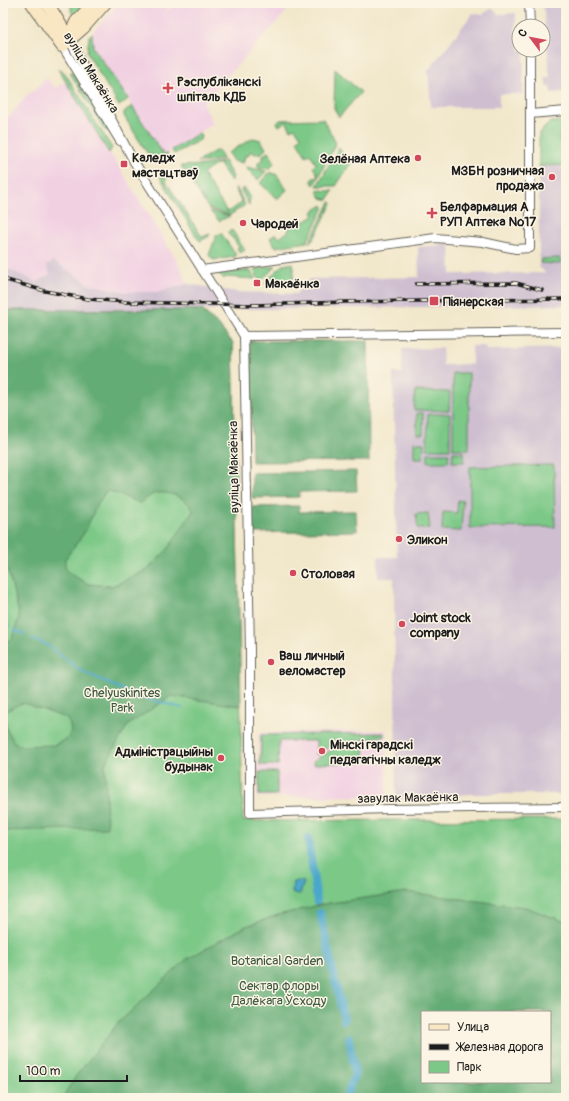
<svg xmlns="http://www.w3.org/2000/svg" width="569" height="1101" viewBox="0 0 569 1101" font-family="Pangolin,sans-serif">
  <rect width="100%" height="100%" fill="#fcf5e5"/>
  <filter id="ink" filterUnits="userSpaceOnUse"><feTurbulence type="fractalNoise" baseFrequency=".025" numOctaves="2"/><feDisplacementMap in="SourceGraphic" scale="8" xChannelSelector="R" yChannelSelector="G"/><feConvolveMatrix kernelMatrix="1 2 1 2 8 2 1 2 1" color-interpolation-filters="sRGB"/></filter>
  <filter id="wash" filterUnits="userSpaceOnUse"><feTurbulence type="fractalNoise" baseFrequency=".012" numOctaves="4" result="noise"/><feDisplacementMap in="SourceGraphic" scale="16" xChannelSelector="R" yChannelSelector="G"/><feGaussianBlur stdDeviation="0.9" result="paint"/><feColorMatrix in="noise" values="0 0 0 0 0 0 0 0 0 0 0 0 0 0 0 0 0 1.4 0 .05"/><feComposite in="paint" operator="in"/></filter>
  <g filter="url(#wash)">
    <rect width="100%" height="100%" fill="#f1e7ca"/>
    <!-- built -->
    <g fill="#f1d0e2">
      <polygon points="119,3 162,3 169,10 175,3 294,3 203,103 213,124 164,155 93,47 92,33"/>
      <polygon points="47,78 55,88 66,81 180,266 187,284 159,292 125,292 89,284 54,261 50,274 37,282 3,267 3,123 26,97"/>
      <polygon points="386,730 387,796 257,797 259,733"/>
    </g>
    <!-- industrial -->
    <g fill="#cebed0">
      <polygon points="543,3 566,3 566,92 551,93 550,87 547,87 545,78 550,78 547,44 543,44 543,34 546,33"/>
      <polygon points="492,8 498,14 516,13 515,39 519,39 519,50 524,50 523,94 499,94 499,107 431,107 428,71 473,13 482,15"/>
      <polygon points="566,121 566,305 202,310 3,310 3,267 37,282 50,274 47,265 54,261 89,284 125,292 158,292 187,284 237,292 296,294 309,279 419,277 418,247 450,244 451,274 546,273 539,267 539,133 551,122"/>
      <polygon points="472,346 485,346 486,350 566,348 566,794 471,794 396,800 394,578 378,578 378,557 397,557 393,373 402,373 402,349 442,348 443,365 472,364"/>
    </g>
    <!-- green -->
    <g fill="#7bc887" stroke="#4c7252" fill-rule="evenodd">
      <polygon points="71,3 81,3 81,8 74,15 71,12"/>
      <polygon points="92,33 93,47 128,99 119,106 87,53 89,37"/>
      <polygon points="58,69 65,73 112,148 109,153"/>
      <polygon points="335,69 361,92 339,117 334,108"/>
      <polygon points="72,71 110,131 105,130 70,73"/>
      <polygon points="132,106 164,155 167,153 168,159 165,160 147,153 124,116 124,112"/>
      <polygon points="323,119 336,143 314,185 311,180 318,175 313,167 316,164 310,154 306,156 297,141 301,137 295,128 291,130 286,121 279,126 277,123 280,120"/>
      <polygon points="566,121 566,134 559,135 560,141 566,140 566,152 562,152 562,157 566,158 566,165 539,166 539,133 551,122"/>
      <polygon points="199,133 201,137 200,140 174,154 172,150"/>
      <polygon points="253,138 261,140 266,149 262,153 255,154 251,151 248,156 245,156 243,163 233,161 228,153"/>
      <polygon points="339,147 344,157 349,156 353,160 336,186 317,186"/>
      <polygon points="215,151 219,151 223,159 208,162 197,162"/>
      <polygon points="268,152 275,162 269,169 258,167 258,162 263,160 263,155"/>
      <polygon points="224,161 233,177 231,181 219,163 203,173 227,212 242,203 235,189 236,187 245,205 230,215 209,209 181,166 206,165"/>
      <polygon points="245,167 266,171 258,180"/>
      <polygon points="270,172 277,175 287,190 277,199 260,183"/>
      <polygon points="168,173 171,175 165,180 202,237 210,234 208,237 200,241 198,239 160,177"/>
      <polygon points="244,188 250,198 249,205 241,190"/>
      <polygon points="317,190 333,191 328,200 321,198"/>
      <polygon points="330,202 332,203 315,237 309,243"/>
      <polygon points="323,205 324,207 307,242 276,247 270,238 276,234 279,238 289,231 288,228 302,219 304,222 314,216 312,212"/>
      <polygon points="210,211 230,216 219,221"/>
      <polygon points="232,230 245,250 240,253 237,248 239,247 232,237 231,237 227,233"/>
      <polygon points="221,233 236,255 235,257 213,260 209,255 216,236"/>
      <polygon points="559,258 561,262 558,264 540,263 541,259"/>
      <polygon points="292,263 294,268 293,285 265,283 282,265"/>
      <polygon points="276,266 263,279 258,279 254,269"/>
      <polygon points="250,270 255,279 225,277 224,279 219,274"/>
      <path d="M3,310H202L218,325L233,343L243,821L566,819V1098H3ZM422,1012H550V1082H422Z"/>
      <rect x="453" y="373" width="16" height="76"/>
      <polygon points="415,391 450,392 449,411 414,410"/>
      <rect x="417" y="413" width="6" height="21"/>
      <polygon points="428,414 450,414 450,449 427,449"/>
      <polygon points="414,442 424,443 423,458 414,458"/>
      <polygon points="453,452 464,452 464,462 452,462"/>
      <polygon points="428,453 449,453 448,462 428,462"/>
      <polygon points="554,465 555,527 470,528 470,467"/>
      <polygon points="458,500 463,501 461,531 442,530 443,512 457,513"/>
      <polygon points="428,513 430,528 418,529 416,514"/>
      <polygon points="384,733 384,736 332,745 316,755 316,741 279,741 278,765 260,765 261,735"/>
      <polygon points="365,743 364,762 314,764 313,761 333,749"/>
      <rect x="259" y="772" width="18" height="23"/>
    </g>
    <!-- forest -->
    <g fill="#64ac74" stroke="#406448" fill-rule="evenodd">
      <path d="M3,310H202L218,325L233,343L241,706L171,696L128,725L105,764L107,828L3,831V644L12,639L19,617L18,609L8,571L3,565ZM107,490L140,503C144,501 149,496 153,494C167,490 188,497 193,511L168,549L147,570L112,586L88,584L69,573L65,567V559L84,533L98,503ZM23,703L66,718L70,725L71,732L67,739L54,745L21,746L14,742L6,728V712L15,706Z"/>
      <polygon points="250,341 368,341 369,461 252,462"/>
      <polygon points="356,471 357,491 299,492 299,497 252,498 252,473"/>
      <polygon points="299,506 299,512 356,511 357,531 252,533 252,507"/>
      <path d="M406,892L525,907L566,922V1098H62L76,1076L118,1023L187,959L246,926L278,915L324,904ZM422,1012H550V1082H422Z"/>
    </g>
    <!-- water -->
    <polygon fill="#4ca7ca" stroke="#346273" points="299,881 304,882 300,894 292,893 293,882"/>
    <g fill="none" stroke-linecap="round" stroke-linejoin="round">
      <!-- stream -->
      <g stroke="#4ca7ca" stroke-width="2">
        <polyline points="3,622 9,626"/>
        <polyline points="15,630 24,634"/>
        <polyline points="32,639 47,645 80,670 134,695 182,708"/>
      </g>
      <!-- canal -->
      <g stroke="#4ca7ca" stroke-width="8">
        <polyline points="308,838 317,901"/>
        <polyline points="320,913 344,1020"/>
        <polyline points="346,1098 355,1073 349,1038"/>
      </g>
    </g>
  </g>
  <g filter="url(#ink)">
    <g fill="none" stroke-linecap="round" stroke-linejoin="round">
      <defs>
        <g id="street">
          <polyline points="529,3 530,26"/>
          <polyline points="69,39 133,160 244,336 250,651 250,813 389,809 566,807"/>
          <polyline points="62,46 120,141"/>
          <polyline points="530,114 566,111"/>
          <polyline points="202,270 435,238 483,242 516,249 530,248 530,50"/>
          <polyline points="244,336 566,332"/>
        </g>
        <g id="secondary">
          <polyline points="32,3 62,46 83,28 105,3"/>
          <polyline points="47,3 69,39"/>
          <polyline points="69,38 76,22 94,3"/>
        </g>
      </defs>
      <!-- street casing -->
      <use href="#street" stroke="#676359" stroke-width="10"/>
      <!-- secondary casing -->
      <use href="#secondary" stroke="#676359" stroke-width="14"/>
      <!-- street -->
      <use href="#street" stroke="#fff" stroke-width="8"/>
      <!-- secondary -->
      <use href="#secondary" stroke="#f9e7c3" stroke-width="12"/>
      <defs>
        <g id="rail">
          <polyline points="3,279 45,291 88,299 126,302 255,305 344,302 566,299"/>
          <polyline points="416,284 516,283 542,290"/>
        </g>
      </defs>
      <!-- rail casing -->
      <use href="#rail" stroke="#1c1c1c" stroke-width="3.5"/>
      <!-- rail -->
      <use href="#rail" stroke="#fcf5e5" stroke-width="2" stroke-dasharray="6" stroke-linecap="butt"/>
    </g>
  </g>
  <!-- markers -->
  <g fill="#d1495b" stroke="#fcf5e5" stroke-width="1.5">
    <path d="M166 82h4v4h4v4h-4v4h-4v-4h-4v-4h4z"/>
    <circle cx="418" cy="158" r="4"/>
    <rect x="120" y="160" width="8" height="8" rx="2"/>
    <circle cx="552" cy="177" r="4"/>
    <path d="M430 207h4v4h4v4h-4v4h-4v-4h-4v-4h4z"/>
    <circle cx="243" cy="223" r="4"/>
    <rect x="253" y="279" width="8" height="8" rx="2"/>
    <rect x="429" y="296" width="10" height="10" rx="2"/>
    <circle cx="399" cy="539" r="4"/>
    <circle cx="293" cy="573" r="4"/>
    <circle cx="402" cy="624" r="4"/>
    <circle cx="271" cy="662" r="4"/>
    <circle cx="322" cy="751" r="4"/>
    <circle cx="221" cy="758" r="4"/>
  </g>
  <g text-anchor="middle" stroke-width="3" stroke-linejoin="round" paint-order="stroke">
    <!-- street labels -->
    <g font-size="13" fill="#1c1c1c" stroke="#fcf5e5">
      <text transform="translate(92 72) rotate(58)" y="5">вуліца Макаёнка</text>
      <text transform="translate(233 467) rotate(-91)" y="5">вуліца Макаёнка</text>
      <text transform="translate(408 797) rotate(-1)" y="5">завулак Макаёнка</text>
    </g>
    <!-- poi labels -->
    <g font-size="13" font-weight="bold" fill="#1c1c1c" stroke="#fcf5e5" text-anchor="start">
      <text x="177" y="86">Рэспубліканскі<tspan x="177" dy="15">шпіталь КДБ</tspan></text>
      <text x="132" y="162">Каледж<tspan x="132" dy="15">мастацтваў</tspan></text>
      <text x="410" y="163" text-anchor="end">Зелёная Аптека</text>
      <text x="544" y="175" text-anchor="end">МЗБН розничная<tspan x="544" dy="15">продажа</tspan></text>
      <text x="440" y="211">Белфармация А<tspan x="440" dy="15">РУП Аптека №17</tspan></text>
      <text x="251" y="228">Чародей</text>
      <text x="265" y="288">Макаёнка</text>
      <text x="443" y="306">Піянерская</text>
      <text x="407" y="544">Эликон</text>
      <text x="301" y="578">Столовая</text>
      <text x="410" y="622">Joint stock<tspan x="410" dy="15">company</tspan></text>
      <text x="279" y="660">Ваш личный<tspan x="279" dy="15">веломастер</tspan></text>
      <text x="330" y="749">Мінскі гарадскі<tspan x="330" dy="15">педагагічны каледж</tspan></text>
      <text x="213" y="756" text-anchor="end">Адміністрацыйны<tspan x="213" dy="15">будынак</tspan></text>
    </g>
    <!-- park labels -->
    <g font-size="13" fill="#3d5841" stroke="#fcf5e5">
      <text x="122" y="697">Chelyuskinites<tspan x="122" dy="15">Park</tspan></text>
      <text x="277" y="965">Botanical Garden</text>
      <text x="279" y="990">Сектар флоры<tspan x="279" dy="15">Далёкага Ўсходу</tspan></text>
    </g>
  </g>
  <!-- margin -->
  <rect width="569" height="1101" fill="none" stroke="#fcf5e5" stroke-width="16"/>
  <!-- legend -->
  <rect x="421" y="1011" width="130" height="72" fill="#fcf5e5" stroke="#a29e95"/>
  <rect x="429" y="1024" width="20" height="6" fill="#f9e7c3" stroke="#a29e95"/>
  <text x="457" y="1031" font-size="12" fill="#1c1c1c">Улица</text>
  <rect x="429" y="1044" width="20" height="6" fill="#1c1c1c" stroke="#a29e95"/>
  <text x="457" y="1051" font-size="12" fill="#1c1c1c">Железная дорога</text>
  <rect x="429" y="1061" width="20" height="12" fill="#7bc887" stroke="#a29e95"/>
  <text x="457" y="1071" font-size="12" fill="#1c1c1c">Парк</text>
  <!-- north arrow -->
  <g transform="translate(531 38) rotate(302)"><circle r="19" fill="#fcf5e5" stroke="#a29e95"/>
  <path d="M0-3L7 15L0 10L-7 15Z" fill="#d1495b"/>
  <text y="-6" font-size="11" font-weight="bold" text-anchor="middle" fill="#1c1c1c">С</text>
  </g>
  <!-- scale -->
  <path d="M20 1075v6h107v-6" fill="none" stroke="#1c1c1c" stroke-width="2"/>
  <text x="26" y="1075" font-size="12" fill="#1c1c1c" stroke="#fcf5e5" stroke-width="3" paint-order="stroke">100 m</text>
</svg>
